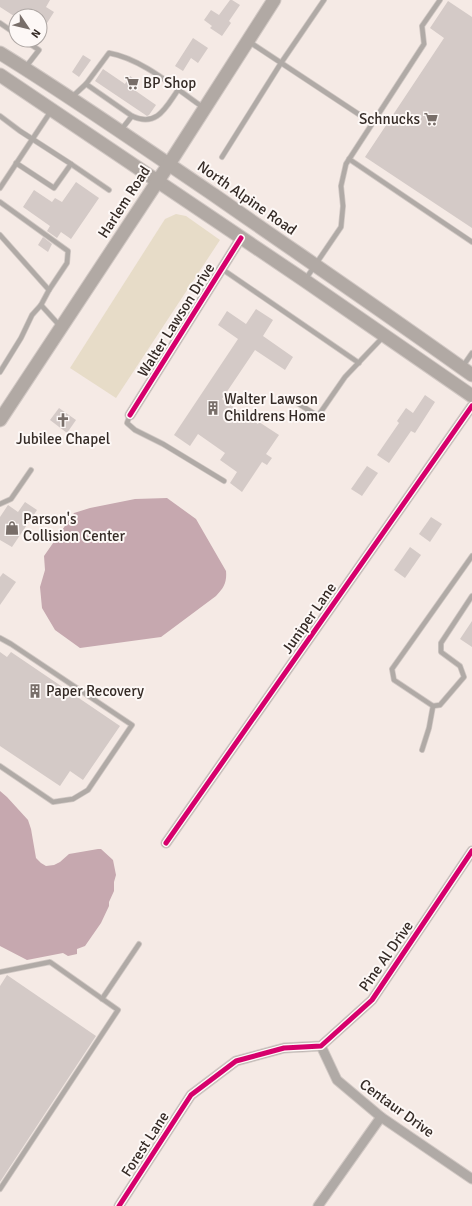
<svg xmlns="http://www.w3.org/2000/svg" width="472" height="1206" viewBox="0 0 472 1206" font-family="Signika,sans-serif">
  <rect width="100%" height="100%" fill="#f5eae5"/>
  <!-- green -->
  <polygon fill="#e7dcc8" points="176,214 186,216 220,240 116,398 70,368 165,219"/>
  <!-- water -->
  <g fill="#c6a8af">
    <path d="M167,498L196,519L226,571C227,582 224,588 216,596L161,637L80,648L55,630L42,608L40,587L45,570L44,556L74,513L90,508L135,499Z"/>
    <polygon points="0,791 7,797 28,820 31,829 36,858 41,863 46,866 54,865 60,862 69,854 98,849 101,849 113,860 116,875 114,882 114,891 109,902 109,906 101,923 85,946 77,949 77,954 68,956 63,953 27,960 0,946"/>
  </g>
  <!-- building -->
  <g fill="#d4cac7">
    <polygon points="0,0 50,0 46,7 54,12 40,34 40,16 14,16 0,7"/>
    <polygon points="230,0 232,0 240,5 229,21 231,23 222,36 210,28 212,26 204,20 211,10 219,15"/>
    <polygon points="448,1 472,17 472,228 365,157 444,38 430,28"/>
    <polygon points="193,38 208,48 198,63 191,58 183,71 175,66"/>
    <polygon points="83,55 91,60 79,77 72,72"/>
    <polygon points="103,69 125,84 130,76 138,82 133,89 156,105 149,115 147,116 95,81"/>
    <polygon points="76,182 99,198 71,239 61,232 57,238 47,231 50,226 23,207 34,190 52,202 55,198 62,202"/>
    <polygon points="43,237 52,244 48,252 38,245"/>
    <polygon points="256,309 273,320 263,336 293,357 285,370 255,350 222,399 258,424 259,422 279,435 266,454 272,458 267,465 262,462 242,492 230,483 237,472 220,460 225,453 198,434 190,446 174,435 238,339 218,325 227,311 246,324"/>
    <polygon points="425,395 435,402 415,433 411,431 389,463 377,455 399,423 397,421 406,408 413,413"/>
    <polygon points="59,408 76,420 67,433 50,420"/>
    <polygon points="367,466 378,473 362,496 351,489"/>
    <polygon points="25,502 37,510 12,547 0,540 0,517 8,505 18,512"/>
    <polygon points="431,517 442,524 430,542 419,534"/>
    <polygon points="410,547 421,555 405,578 394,570"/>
    <polygon points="3,573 16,582 0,605 0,577"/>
    <polygon points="472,621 472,647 460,639"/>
    <polygon points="0,652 7,657 11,652 120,726 83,780 70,771 60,786 0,746"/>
    <polygon points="7,975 96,1036 0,1182 0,986"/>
  </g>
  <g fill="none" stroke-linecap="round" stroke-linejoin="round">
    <defs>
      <g id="service">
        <polyline points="0,23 16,34"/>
        <polyline points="24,40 39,50 25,68"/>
        <polyline points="248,41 372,123"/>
        <polyline points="86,84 132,116"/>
        <path d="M72,97L86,84L109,53C143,59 176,89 204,108"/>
        <polyline points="0,116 20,131 71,164 54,188 16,163"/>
        <path d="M121,130L132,116C157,128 166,107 178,90"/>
        <polyline points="222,157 281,63 324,0"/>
        <polyline points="349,159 472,242"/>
        <polyline points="71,164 109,190"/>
        <polyline points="0,188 51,111"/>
        <polyline points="0,202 68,251 67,263 49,290"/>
        <polyline points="0,235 49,290 41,305 32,315 21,338 0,372"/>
        <polyline points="222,269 359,363"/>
        <polyline points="305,280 341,227 343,206 341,186 346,164 424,44 422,26 440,0"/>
        <polyline points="41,305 60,326"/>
        <polyline points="463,366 472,353"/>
        <polyline points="294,401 318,416 345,377 383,337"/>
        <polyline points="130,415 127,423 135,430 163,444 224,481"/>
        <polyline points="0,504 11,499 31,470"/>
        <polyline points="0,638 11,644 132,725 88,790 73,799 53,802 0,766"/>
        <polyline points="433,706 440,705 464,677 460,666 441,652 441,643 472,596"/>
        <polyline points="422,750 429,728 433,706 394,680 392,669 472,556"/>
        <polyline points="0,972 50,962 118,1010 0,1189"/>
        <polyline points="102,999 139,944"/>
      </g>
      <g id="minor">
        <polyline points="130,415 241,238"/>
        <polyline points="166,843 472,406"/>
        <polyline points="321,1046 337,1080 381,1117 472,1179"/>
        <polyline points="119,1206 191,1095 236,1061 284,1048 321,1046 372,1000 472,851"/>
        <polyline points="318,1206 381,1117"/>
      </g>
      <g id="secondary">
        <path d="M0,53C73,98 143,147 214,195C300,255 387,314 472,375"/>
        <polyline points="0,75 304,280 472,396"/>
        <polyline points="0,420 169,164 274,0"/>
      </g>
    </defs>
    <!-- service casing -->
    <use href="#service" stroke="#d1c8c4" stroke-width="6"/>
    <!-- minor casing -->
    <use href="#minor" stroke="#d1c8c4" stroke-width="11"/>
    <!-- secondary casing -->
    <use href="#secondary" stroke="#d1c8c4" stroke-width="15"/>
    <!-- service -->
    <use href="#service" stroke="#b0aaa6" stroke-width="4.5"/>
    <!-- minor -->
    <use href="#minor" stroke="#b0aaa6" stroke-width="9"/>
    <!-- secondary -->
    <use href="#secondary" stroke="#b1a9a4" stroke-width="13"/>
    <defs>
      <g id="cycleway">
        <polyline points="130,415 241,238"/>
        <polyline points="166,843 472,406"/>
        <polyline points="119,1206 191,1095 236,1061 284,1048 321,1046 372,1000 472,851"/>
      </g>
    </defs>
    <!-- cycleway casing -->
    <use href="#cycleway" stroke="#fdf8f6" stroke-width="8"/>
    <!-- cycleway -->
    <use href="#cycleway" stroke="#d6006c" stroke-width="5"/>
  </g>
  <!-- icons -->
  <defs>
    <symbol id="supermarket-bare" viewBox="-9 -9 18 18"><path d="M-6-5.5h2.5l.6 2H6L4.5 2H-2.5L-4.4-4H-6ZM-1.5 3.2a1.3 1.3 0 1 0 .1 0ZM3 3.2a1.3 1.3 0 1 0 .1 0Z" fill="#786e69" stroke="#fdf8f6" stroke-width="2.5" paint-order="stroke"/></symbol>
    <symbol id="building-bare" viewBox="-9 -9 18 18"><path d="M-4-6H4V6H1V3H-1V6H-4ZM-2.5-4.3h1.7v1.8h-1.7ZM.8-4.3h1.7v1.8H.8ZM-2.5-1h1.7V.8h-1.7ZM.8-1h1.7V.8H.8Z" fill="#786e69" stroke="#fdf8f6" stroke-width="2.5" paint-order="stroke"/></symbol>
    <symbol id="church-bare" viewBox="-9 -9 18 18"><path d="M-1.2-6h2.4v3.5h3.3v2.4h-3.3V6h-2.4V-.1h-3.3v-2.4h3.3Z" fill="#786e69" stroke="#fdf8f6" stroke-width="2.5" paint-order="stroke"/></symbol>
    <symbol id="shop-bare" viewBox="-9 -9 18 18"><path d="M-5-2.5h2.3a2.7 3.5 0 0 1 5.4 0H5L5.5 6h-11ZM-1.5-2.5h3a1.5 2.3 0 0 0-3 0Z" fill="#786e69" stroke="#fdf8f6" stroke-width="2.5" paint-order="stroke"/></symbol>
  </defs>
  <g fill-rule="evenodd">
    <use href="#supermarket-bare" x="122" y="73" width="20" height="20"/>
    <use href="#supermarket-bare" x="421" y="109" width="20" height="20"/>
    <use href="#building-bare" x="203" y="398" width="20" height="20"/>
    <use href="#church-bare" x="53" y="410" width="20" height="20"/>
    <use href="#shop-bare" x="2" y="518" width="20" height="20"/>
    <use href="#building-bare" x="25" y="681" width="20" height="20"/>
  </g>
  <g text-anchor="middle" stroke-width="4" stroke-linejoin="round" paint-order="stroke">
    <!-- poi labels -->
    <g font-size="15" fill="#352b26" stroke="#fdf8f6" text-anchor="start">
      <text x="143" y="88">BP Shop</text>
      <text x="420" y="124" text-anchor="end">Schnucks</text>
      <text x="224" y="404">Walter Lawson<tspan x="224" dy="17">Childrens Home</tspan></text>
      <text x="63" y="444" text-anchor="middle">Jubilee Chapel</text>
      <text x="23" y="524">Parson's<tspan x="23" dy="17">Collision Center</tspan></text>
      <text x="46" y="696">Paper Recovery</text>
    </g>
    <!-- street labels -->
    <g font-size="15" fill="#352b26" stroke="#fdf8f6">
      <text transform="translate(247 198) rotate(35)" y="5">North Alpine Road</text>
      <text transform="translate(124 202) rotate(-57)" y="5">Harlem Road</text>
      <text transform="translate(176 320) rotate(-58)" y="5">Walter Lawson Drive</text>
      <text transform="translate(309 618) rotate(-55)" y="5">Juniper Lane</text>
      <text transform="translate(386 956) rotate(-55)" y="5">Pine Al Drive</text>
      <text transform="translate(397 1108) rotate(36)" y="5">Centaur Drive</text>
      <text transform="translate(145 1144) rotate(-57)" y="5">Forest Lane</text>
    </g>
  </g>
  <!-- north arrow -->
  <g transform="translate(28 28) rotate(125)"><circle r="19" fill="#fdf8f6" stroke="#ada6a3"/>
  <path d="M0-3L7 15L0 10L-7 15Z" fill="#786e69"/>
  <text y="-6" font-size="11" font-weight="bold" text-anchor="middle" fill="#352b26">N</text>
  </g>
</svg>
